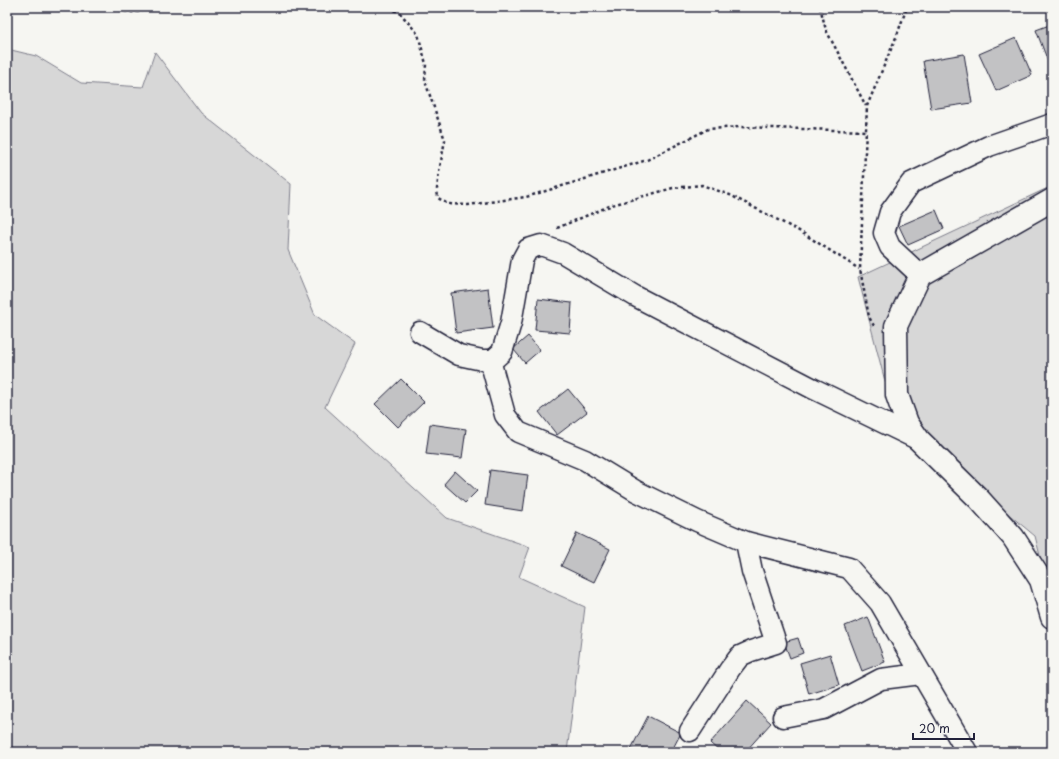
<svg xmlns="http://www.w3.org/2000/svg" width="1059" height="759" viewBox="0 0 1059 759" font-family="'Playpen Sans',sans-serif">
  <rect width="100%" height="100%" fill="#f6f6f2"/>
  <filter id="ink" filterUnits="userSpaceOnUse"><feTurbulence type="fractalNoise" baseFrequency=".025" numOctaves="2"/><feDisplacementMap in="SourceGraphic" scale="8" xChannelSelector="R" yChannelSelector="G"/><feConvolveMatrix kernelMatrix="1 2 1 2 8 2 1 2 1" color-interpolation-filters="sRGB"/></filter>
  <g filter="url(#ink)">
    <!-- green -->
    <g fill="#d7d7d7" stroke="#7c7c89">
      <polygon points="7,49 36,56 81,83 143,87 155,52 201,113 291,184 288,250 315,315 355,344 325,407 447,518 530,547 519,577 585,607 567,752 7,752"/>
      <polygon points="1052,186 1052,603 1035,536 895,420 858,277"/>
    </g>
    <!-- building -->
    <g fill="#c2c2c4" stroke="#22223b">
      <polygon points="1052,24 1052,72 1036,30"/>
      <polygon points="1016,38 1032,75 996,91 979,54"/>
      <polygon points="964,54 972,103 931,109 923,61"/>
      <polygon points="936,210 944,229 908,245 899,226"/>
      <polygon points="488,288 493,328 456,333 451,293"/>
      <polygon points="538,299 572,303 570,333 535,330"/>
      <polygon points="528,336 540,350 525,363 513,349"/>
      <polygon points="401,379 424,402 398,427 375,404"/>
      <polygon points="568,389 587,412 557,435 539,412"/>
      <polygon points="430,424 466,429 462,458 426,454"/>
      <polygon points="490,470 528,475 523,511 485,505"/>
      <polygon points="455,471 477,491 465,503 444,484"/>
      <polygon points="577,533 610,549 594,582 561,566"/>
      <polygon points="868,617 885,662 862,671 845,626"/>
      <polygon points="798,638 803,653 790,658 784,642"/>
      <polygon points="830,654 839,685 809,694 800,663"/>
      <polygon points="747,701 771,723 745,752 720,752 710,743"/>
      <polygon points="648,716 681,733 671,752 637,752 631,749"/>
    </g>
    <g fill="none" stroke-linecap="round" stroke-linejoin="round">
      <defs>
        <g id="street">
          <polyline points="920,275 890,247 884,233 890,212 911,183 989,146 1052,124"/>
          <polyline points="420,332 459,355 482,360 493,360 502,352 511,323 522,260 528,249 541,245 563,253 635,296 812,388 919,440"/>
          <polyline points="490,360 505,415 518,432 585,460 636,491 697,521 746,542 849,568 880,603 967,752"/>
          <polyline points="783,717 824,709 881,679 921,674"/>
          <polyline points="690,731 730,669 740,656 751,651 776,643 752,571 746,542"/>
        </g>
        <polyline id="secondary" points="1052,200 920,275 896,326 897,395 907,423 919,440 978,498 1013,537 1041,580 1052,617"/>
      </defs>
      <!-- street casing -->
      <use href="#street" stroke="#22223b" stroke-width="23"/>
      <!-- secondary casing -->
      <use href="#secondary" stroke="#22223b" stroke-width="25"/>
      <!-- path -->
      <g stroke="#22223b" stroke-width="2.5" stroke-dasharray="3 3" stroke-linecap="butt">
        <path d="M113,7C130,15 140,12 157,7"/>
        <polyline points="389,7 400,13 418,34 426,64 425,81 445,140 439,172 437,189 438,198 448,204 468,205 526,197 647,160 708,129 740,127 866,131"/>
        <polyline points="820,7 826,30 866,106"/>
        <polyline points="557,228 612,205 673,188 702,185 730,195 801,232 859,269"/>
        <polyline points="874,326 869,317 860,269 867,106 897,35 907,7"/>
      </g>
      <!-- street -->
      <use href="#street" stroke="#f6f6f2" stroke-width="20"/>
      <!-- secondary -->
      <use href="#secondary" stroke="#f6f6f2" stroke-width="22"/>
    </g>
  </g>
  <!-- margin -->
  <rect width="1059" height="759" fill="none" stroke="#f6f6f2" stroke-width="24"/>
  <rect x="12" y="12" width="1035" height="735" fill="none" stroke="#22223b" stroke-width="1.5" filter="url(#ink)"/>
  <!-- scale -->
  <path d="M913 733v6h61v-6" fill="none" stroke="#22223b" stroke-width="2"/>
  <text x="919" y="733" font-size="12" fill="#22223b" stroke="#f6f6f2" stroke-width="3" paint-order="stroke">20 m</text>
</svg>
